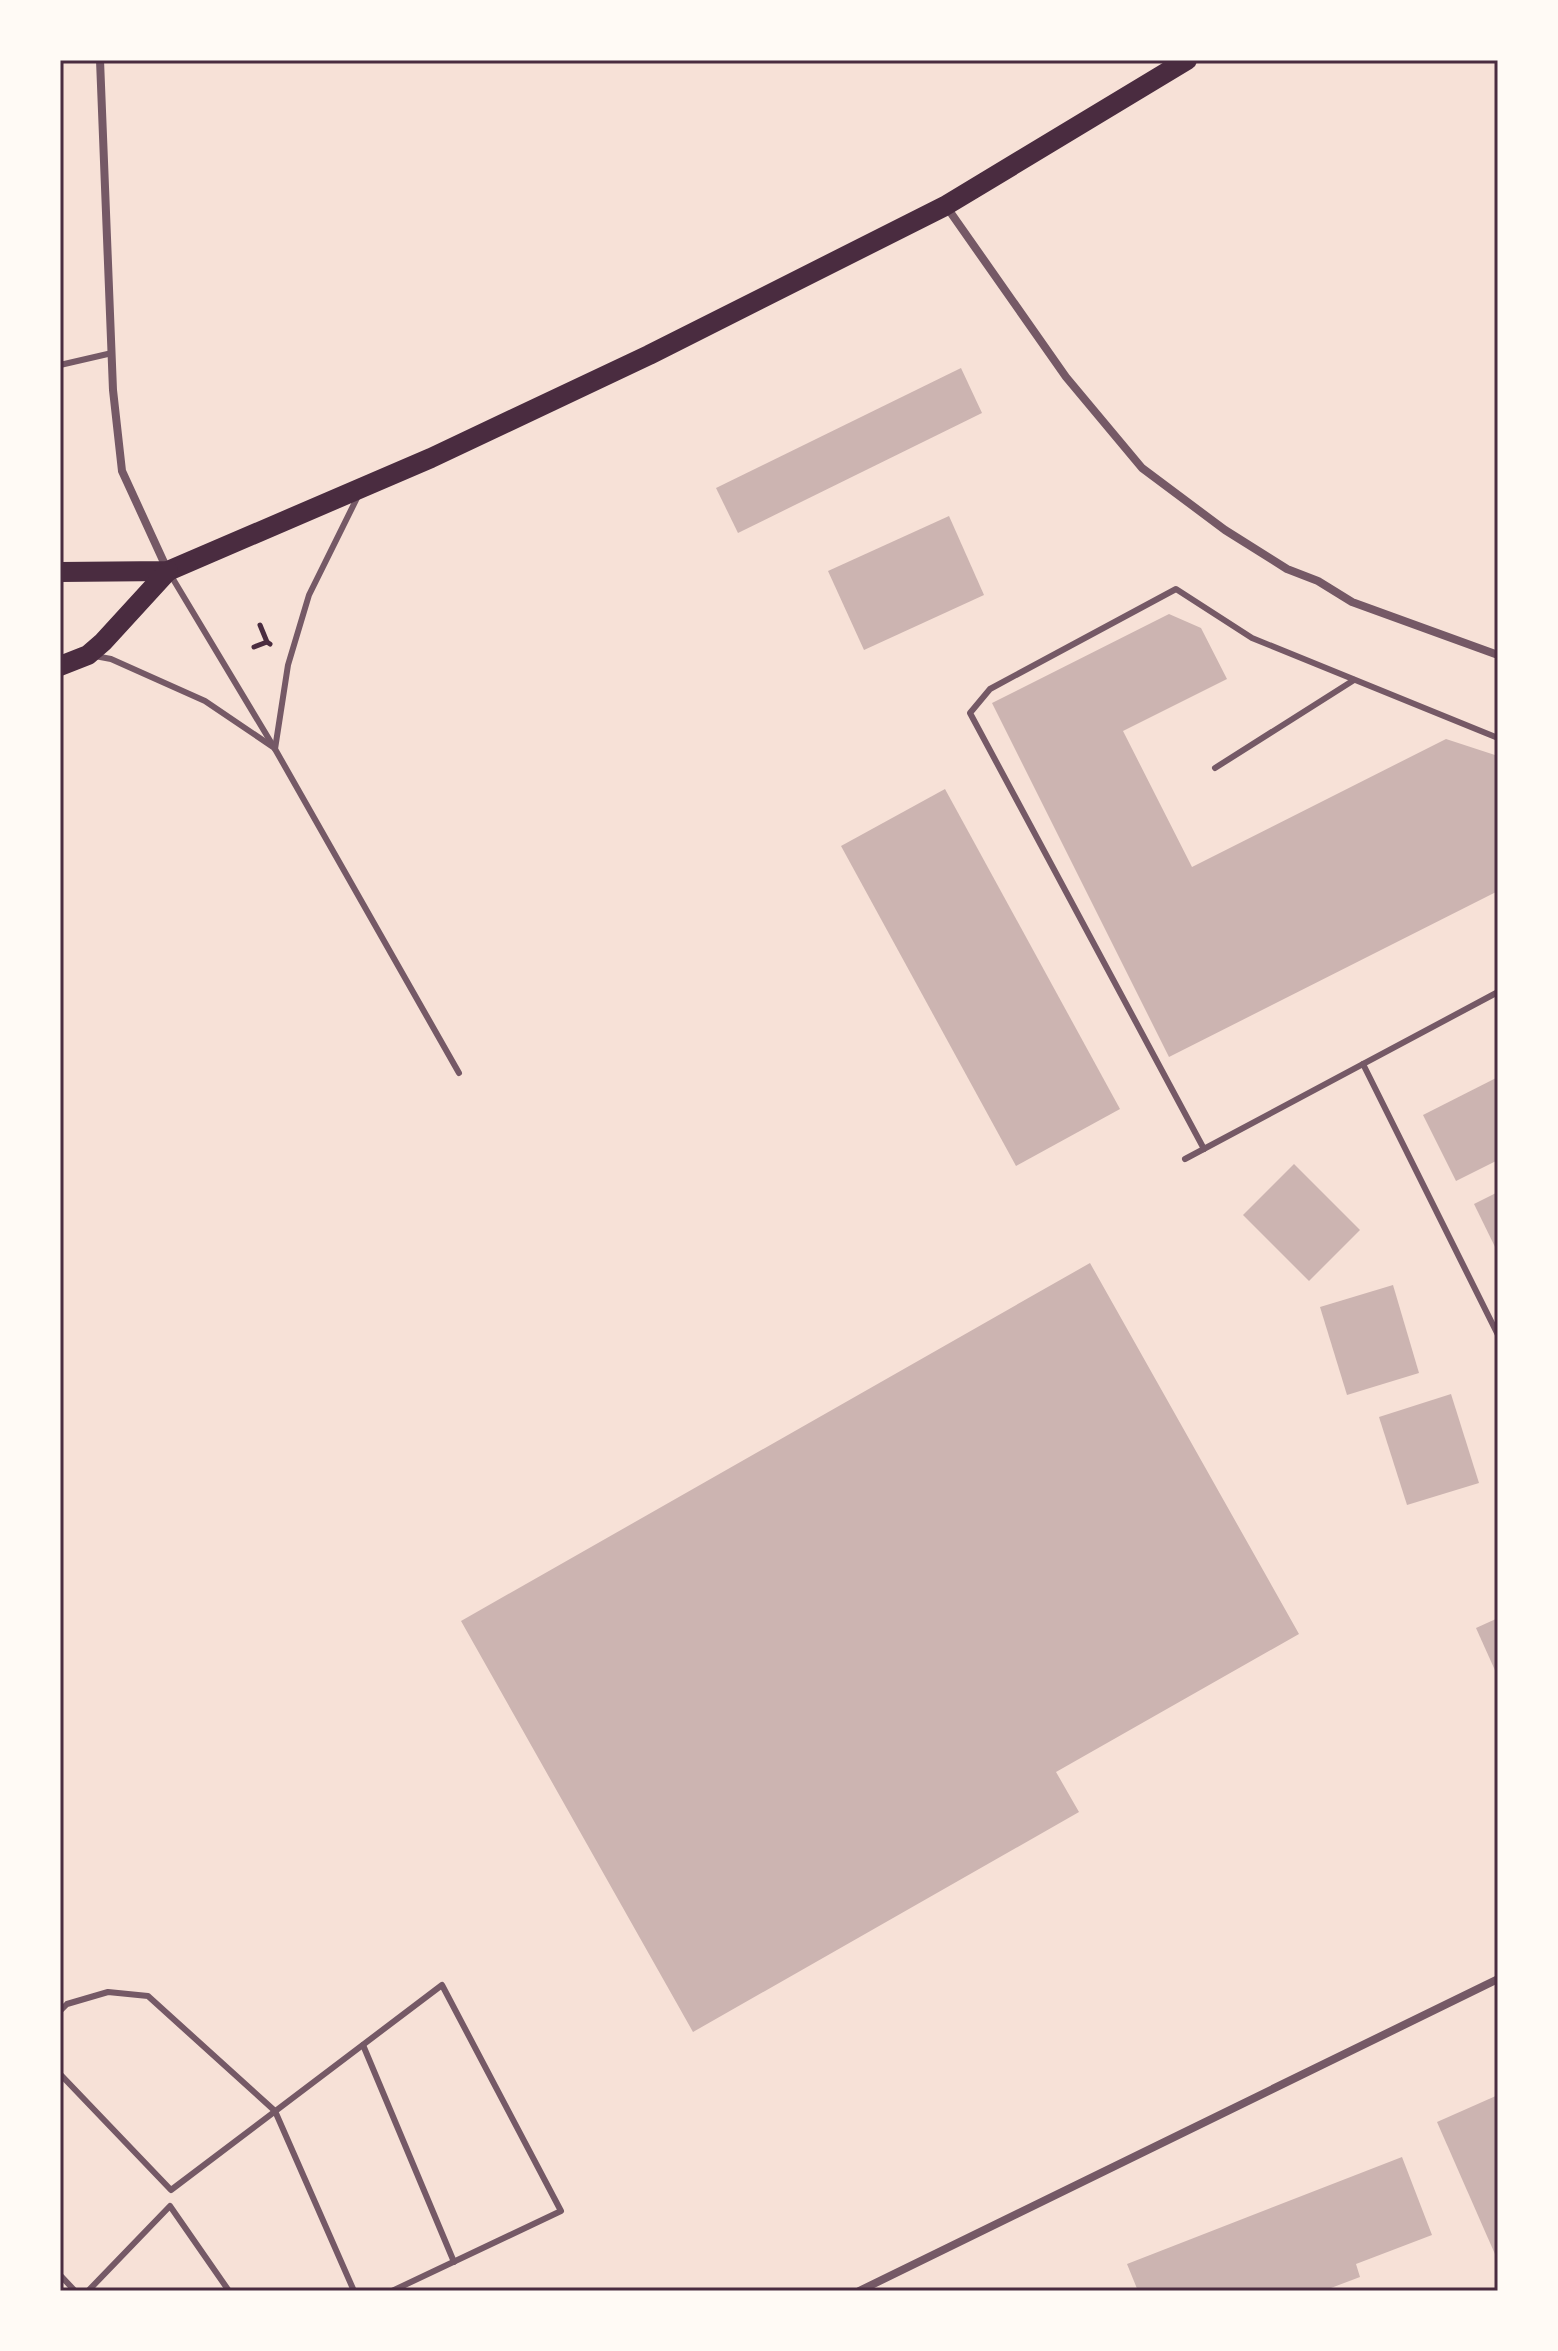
<svg xmlns="http://www.w3.org/2000/svg" width="1558" height="2351" viewBox="0 0 1558 2351" font-family="Quicksand,sans-serif">
  <rect width="100%" height="100%" fill="#f7e1d7"/>
  <!-- building -->
  <g fill="#ccb4b1">
    <polygon points="961,368 982,413 738,533 716,488"/>
    <polygon points="949,516 984,595 864,650 828,571"/>
    <polygon points="1169,614 1201,628 1227,679 1123,731 1192,867 1446,739 1498,756 1498,891 1169,1057 992,703"/>
    <polygon points="945,789 1120,1109 1016,1166 841,846"/>
    <polygon points="1498,1077 1498,1160 1456,1181 1423,1115"/>
    <polygon points="1294,1164 1360,1230 1309,1281 1243,1215"/>
    <polygon points="1498,1192 1498,1253 1474,1204"/>
    <polygon points="1090,1263 1299,1634 1056,1772 1079,1812 693,2032 461,1621"/>
    <polygon points="1393,1285 1419,1373 1347,1395 1320,1307"/>
    <polygon points="1451,1394 1479,1483 1407,1505 1379,1417"/>
    <polygon points="1498,1618 1498,1677 1476,1628"/>
    <polygon points="1498,2095 1498,2261 1437,2122"/>
    <polygon points="1402,2157 1432,2235 1356,2264 1360,2277 1323,2291 1138,2291 1127,2264"/>
  </g>
  <g fill="none" stroke-linecap="round" stroke-linejoin="round">
    <!-- path -->
    <g stroke="#4a2c40" stroke-width="5">
      <polyline points="260,625 267,642 270,644"/>
      <polyline points="254,647 267,642"/>
    </g>
    <!-- service -->
    <g stroke="#755966" stroke-width="6">
      <polyline points="60,365 112,353"/>
      <polyline points="170,574 275,749 459,1073"/>
      <polyline points="95,656 111,659 205,701 273,747"/>
      <polyline points="275,749 288,665 309,595 358,496"/>
      <polyline points="1215,768 1354,680"/>
      <polyline points="1363,1064 1498,1335"/>
      <polyline points="1204,1149 970,713 990,689 1176,589 1252,638 1498,738"/>
      <polyline points="1185,1159 1498,992"/>
      <polyline points="60,2011 67,2004 108,1992 148,1996 275,2111 354,2291"/>
      <polyline points="363,2045 454,2262"/>
      <polyline points="60,2074 171,2190 442,1985 561,2211 392,2291"/>
      <polyline points="60,2275 75,2291"/>
      <polyline points="88,2291 170,2206 229,2291"/>
    </g>
    <!-- minor -->
    <g stroke="#755966" stroke-width="8">
      <polyline points="100,60 113,390 122,471 167,569"/>
      <polyline points="946,206 1066,377 1142,468 1225,530 1287,569 1318,581 1352,602 1498,655"/>
      <polyline points="859,2291 1498,1979"/>
    </g>
    <!-- primary -->
    <g stroke="#4a2c40" stroke-width="20">
      <polyline points="60,572 168,571 431,458 649,355 945,206 1187,60"/>
      <polyline points="60,666 88,655 103,642 168,571"/>
    </g>
  </g>
  <!-- border -->
  <rect width="1558" height="2351" fill="none" stroke="#fffaf5" stroke-width="124"/>
  <rect x="62" y="62" width="1434" height="2227" fill="none" stroke="#4a2c40" stroke-width="3"/>
</svg>
